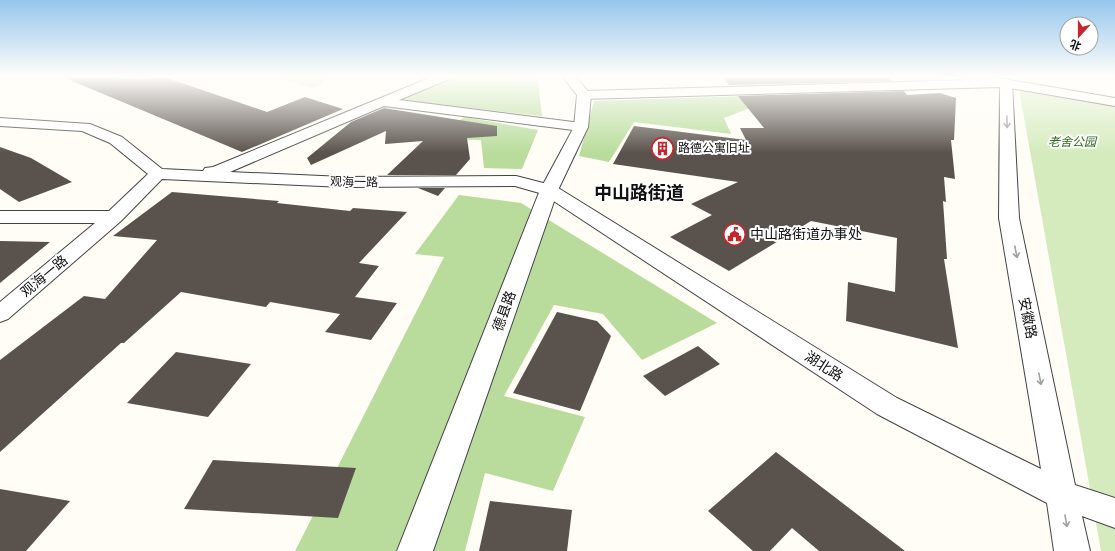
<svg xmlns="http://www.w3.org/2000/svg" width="1115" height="551" viewBox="0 0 1115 551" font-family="'Source Serif 4','Noto Sans SC',serif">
  <rect width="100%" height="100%" fill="#fffdf5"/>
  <!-- green -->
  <g fill="#d5ebbd">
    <polygon points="274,76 326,76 322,84 312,88"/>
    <polygon points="1019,89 1115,106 1115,551 1101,551"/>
  </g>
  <!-- forest -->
  <g fill="#b9dc9c">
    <polygon points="456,76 533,76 538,81 542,116 398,100"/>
    <polygon points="783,95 724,118 731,134 634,122 609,162 579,156 594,101"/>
    <polygon points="464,117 538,130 522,169 484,168 481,140 438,139"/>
    <polygon points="459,195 521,203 717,323 642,360 603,314 554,305 504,396 585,417 553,491 485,473 465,551 295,551 444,257 415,254"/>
  </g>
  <!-- building -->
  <g fill="#5a524d">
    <polygon points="65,76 146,79 161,76 267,112 305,97 343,109 242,152 65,78"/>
    <polygon points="722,76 887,76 892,81 729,85"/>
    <polygon points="904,91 907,95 940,93 956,98 954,140 951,140 955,179 944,177 946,202 943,201 947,259 944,259 958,348 846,321 848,282 895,292 897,238 811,221 729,271 670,237 712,215 691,204 738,182 613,164 634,126 746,140 740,128 764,128 738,96"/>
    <polygon points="384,108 497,126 497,136 467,138 470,159 456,175 387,175 423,141 385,144 386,131 311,165 307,158 351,122"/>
    <polygon points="0,147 31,158 72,182 19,202 0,189"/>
    <polygon points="418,188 445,188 438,196"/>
    <polygon points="172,192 279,201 277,203 350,211 353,208 407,212 359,263 379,266 355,297 397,303 371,340 325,332 340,314 270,302 266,307 181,292 124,343 121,343 0,452 0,360 84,296 105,299 157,240 113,236"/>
    <polygon points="0,241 50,242 0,283"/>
    <polygon points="557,312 597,321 611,336 580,411 513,393"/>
    <polygon points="698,346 720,364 665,396 643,376"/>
    <polygon points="176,352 251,364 208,417 127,403"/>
    <polygon points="776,452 905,551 819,551 792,528 770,551 753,551 708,511"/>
    <polygon points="213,460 356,468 338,518 184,509"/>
    <polygon points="0,489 70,501 26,551 0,551"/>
    <polygon points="490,501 572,510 567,551 479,551"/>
  </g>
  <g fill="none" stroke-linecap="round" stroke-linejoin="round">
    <defs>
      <polygon id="minor" points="434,76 451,76 449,79 399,100 581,123 586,124 588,127 586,130 581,131 384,106 230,172 344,177 516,176 555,186 897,398 1041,469 999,218 1000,87 584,99 579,98 577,95 579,92 584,91 1006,79 1011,80 1012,83 1019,218 1075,485 1115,498 1115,528 1082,516 1090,551 1054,551 1047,503 877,414 543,194 515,186 344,187 162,179 121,221 8,319 0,322 0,302 95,223 0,223 0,211 109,211 148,174 110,143 82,131 0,126 0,118 90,124 122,137 162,169 203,171 205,168 213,167"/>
      <g id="tertiary">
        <polygon points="562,76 575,76 591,95 588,127 558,190 433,551 397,551 540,190 574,127 577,95"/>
        <polygon points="957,76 986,76 1115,98 1115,106 963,80 959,79"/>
      </g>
    </defs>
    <!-- minor casing -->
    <use href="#minor" stroke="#444" stroke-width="2"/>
    <!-- tertiary casing -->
    <use href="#tertiary" stroke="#444" stroke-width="2"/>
    <!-- minor -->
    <use href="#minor" fill="#fff" fill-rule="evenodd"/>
    <!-- tertiary -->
    <use href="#tertiary" fill="#fff" fill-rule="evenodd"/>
  </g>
  <!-- one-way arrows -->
  <defs><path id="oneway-shaft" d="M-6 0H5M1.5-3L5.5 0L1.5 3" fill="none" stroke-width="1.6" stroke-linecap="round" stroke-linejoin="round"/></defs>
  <g stroke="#a0a0a0">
    <use href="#oneway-shaft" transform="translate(1007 122) rotate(89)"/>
    <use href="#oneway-shaft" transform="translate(1016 252) rotate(79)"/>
    <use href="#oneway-shaft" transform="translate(1040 379) rotate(79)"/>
    <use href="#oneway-shaft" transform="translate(1066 521) rotate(80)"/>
  </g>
  <!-- sky -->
  <linearGradient id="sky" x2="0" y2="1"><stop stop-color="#95c6ee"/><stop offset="0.5" stop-color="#fffefa"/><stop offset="1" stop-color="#fffefa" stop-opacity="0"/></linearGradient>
  <rect width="1115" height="153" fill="url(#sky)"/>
  <!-- icons -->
  <defs>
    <symbol id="building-ring" viewBox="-11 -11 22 22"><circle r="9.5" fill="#fff" stroke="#c4262e" stroke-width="1.5"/><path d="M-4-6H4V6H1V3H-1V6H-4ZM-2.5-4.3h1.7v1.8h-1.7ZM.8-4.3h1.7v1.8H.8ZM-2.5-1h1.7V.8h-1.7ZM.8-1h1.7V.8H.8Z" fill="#c4262e"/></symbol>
    <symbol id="civic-ring" viewBox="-11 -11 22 22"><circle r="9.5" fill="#fff" stroke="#c4262e" stroke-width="1.5"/><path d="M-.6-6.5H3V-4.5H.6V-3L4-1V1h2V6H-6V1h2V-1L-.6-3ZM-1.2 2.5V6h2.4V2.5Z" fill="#c4262e"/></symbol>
  </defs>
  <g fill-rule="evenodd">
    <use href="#building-ring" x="650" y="136" width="25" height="25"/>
    <use href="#civic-ring" x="722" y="222" width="25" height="25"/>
  </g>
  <g text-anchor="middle" stroke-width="4" stroke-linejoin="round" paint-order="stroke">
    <!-- far-park labels -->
    <g font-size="12" font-style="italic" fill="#2f6b1f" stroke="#fff">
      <text x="1072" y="146">老舍公园</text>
    </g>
    <!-- far-poi labels -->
    <g font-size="12" fill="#111" stroke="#fff" text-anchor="start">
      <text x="678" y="152">路德公寓旧址</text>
    </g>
    <!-- far-street labels -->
    <g font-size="12" fill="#111" stroke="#fff">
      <text transform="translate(354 182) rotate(1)" y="4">观海一路</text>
    </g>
    <!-- poi labels -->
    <g font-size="14" fill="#111" stroke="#fff" text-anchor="start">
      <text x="750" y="239">中山路街道办事处</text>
    </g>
    <!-- street labels -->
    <g font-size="14" fill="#111" stroke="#fff">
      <text transform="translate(44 276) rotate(-40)" y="5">观海一路</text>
      <text transform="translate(504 311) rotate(-70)" y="5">德县路</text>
      <text transform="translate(1028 318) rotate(79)" y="5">安徽路</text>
      <text transform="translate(824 366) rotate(33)" y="5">湖北路</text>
    </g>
    <!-- district labels -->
    <g font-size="18" font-weight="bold" fill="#111" stroke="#fff">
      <text x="639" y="199">中山路街道</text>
    </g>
  </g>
  <!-- north arrow -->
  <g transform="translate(1079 36) rotate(201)"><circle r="19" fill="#ffffff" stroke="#a0a0a0"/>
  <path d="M0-3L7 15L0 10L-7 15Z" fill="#c4262e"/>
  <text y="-6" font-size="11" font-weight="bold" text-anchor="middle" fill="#111111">北</text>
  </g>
</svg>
